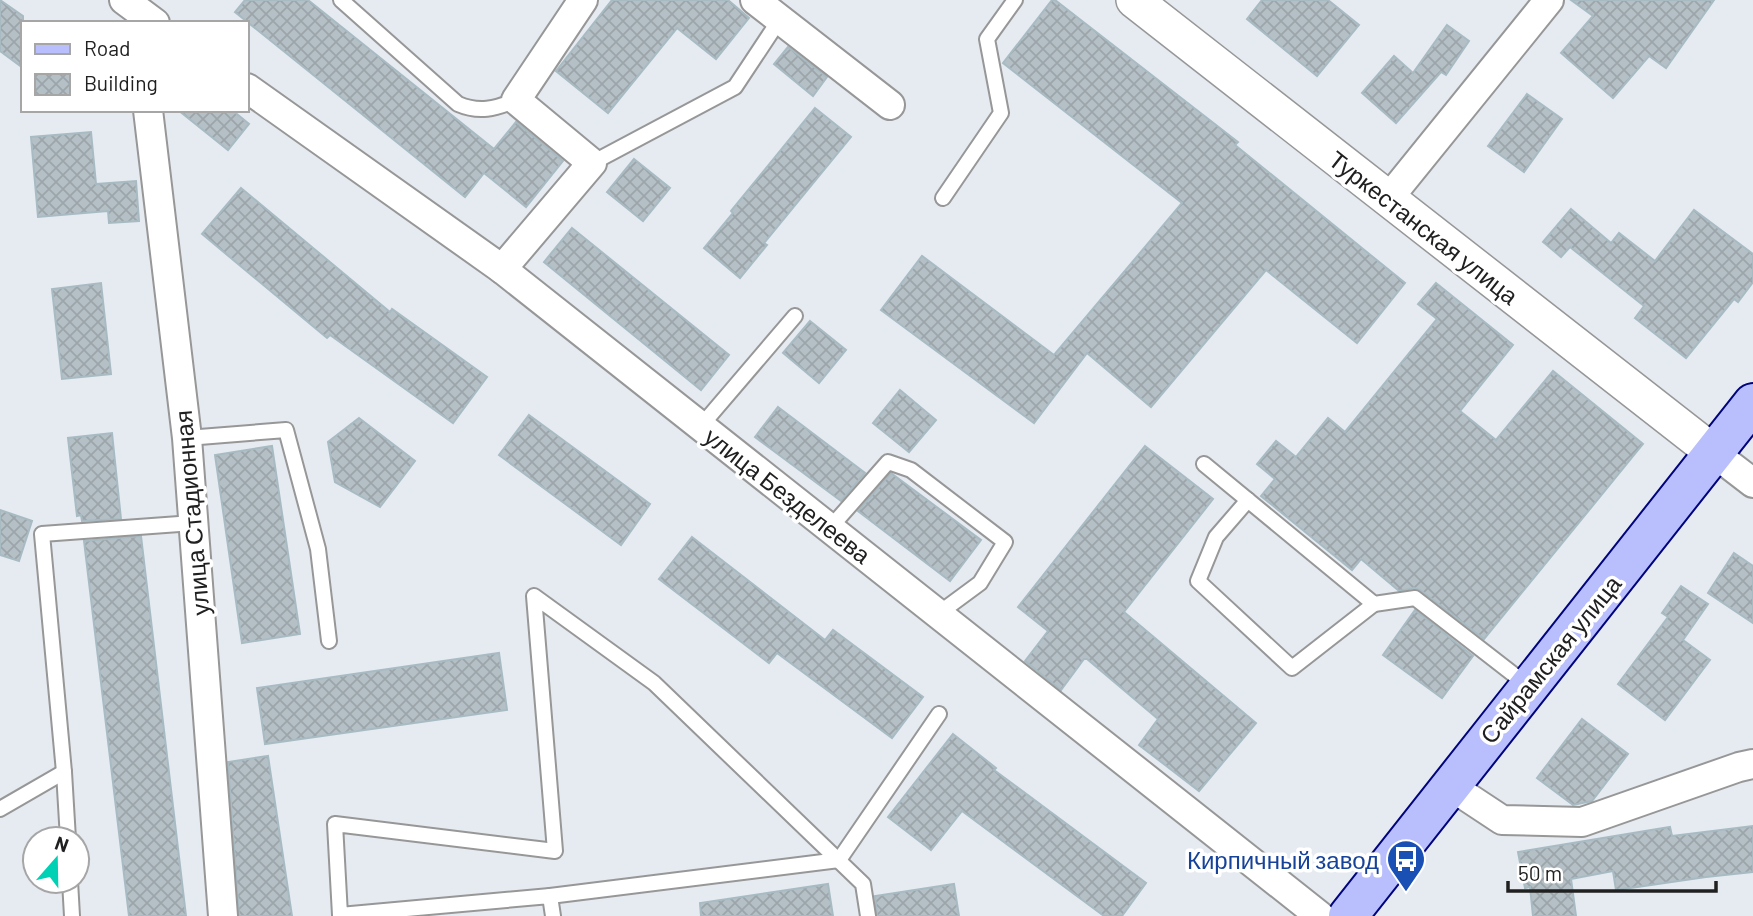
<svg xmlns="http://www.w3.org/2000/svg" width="1753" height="916" font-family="Barlow,sans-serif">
<defs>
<pattern id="building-cross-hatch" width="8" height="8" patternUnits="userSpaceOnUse" patternTransform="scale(1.75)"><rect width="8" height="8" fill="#b5c0c6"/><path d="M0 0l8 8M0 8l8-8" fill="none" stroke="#9ba5aa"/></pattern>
</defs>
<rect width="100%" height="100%" fill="#e6ebf1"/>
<g fill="url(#building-cross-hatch)" stroke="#a8bbc3" stroke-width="2">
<polygon points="0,0 23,16 23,68 0,51"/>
<polygon points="245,0 308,0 494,149 516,122 563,161 526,207 484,173 465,197 235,12"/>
<polygon points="612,0 728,0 749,18 716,59 677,28 608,113 556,71"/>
<polygon points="1052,0 1055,0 1238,142 1235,145 1405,283 1357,343 1266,270 1151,407 1087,353 1034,423 881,310 922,256 1054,355 1182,203 1003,63"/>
<polygon points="1262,0 1328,0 1359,25 1317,76 1247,19"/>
<polygon points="1571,0 1714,0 1666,68 1649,56 1613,98 1561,53 1593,16"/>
<polygon points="1447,25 1469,41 1446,75 1441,72 1396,123 1362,93 1394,56 1413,73"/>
<polygon points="788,47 827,77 813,96 774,64"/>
<polygon points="1527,94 1562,119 1524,172 1488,146"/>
<polygon points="815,108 851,137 764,243 767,245 740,278 704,248 733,213 731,211"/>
<polygon points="178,110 232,110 249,124 228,150"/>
<polygon points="91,132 96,184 136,181 139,221 109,223 108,211 38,217 31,137"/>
<polygon points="634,159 670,188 643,221 607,192"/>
<polygon points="241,188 390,312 392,309 487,377 453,423 330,335 327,338 202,234"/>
<polygon points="1571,209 1611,243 1619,233 1655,261 1694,210 1753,254 1753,282 1738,302 1734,299 1686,358 1635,318 1644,306 1570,247 1561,257 1543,242"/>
<polygon points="572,228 729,355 701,390 544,262"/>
<polygon points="101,283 111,374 62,379 52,289"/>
<polygon points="1436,283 1513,345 1460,411 1496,440 1553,371 1643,444 1484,639 1420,590 1414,588 1399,591 1361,559 1352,570 1261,496 1275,479 1257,464 1276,441 1296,457 1328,418 1345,432 1437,319 1418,304"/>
<polygon points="810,321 846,350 819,383 783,353"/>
<polygon points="900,390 936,420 909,452 873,423"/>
<polygon points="778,407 865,473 841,501 755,437"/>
<polygon points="529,415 650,504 621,545 499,455"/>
<polygon points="359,418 415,461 380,507 335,482 328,442"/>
<polygon points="112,433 121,519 82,521 81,515 77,516 68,438"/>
<polygon points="272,446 300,634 242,643 215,455"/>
<polygon points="1145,446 1213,499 1124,612 1256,723 1199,791 1139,745 1158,719 1087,659 1084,659 1061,690 1025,661 1048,631 1018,607"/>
<polygon points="891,473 981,540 950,581 858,511"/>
<polygon points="0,510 32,521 19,561 0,555"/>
<polygon points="141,536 186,916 129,916 84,541"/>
<polygon points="692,537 825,640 833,630 923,697 892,738 777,653 769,663 659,579"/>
<polygon points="1734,553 1753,566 1753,623 1708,593"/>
<polygon points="1681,586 1708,604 1683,640 1710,660 1665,720 1618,684 1668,617 1662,613"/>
<polygon points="1415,610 1473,656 1442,698 1383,655"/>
<polygon points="499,653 507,710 265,744 257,688"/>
<polygon points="1582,719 1628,754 1592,801 1573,805 1537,778"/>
<polygon points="953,734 996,768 994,770 1146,883 1122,916 1104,916 962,811 931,850 888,817"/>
<polygon points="268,756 292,916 239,916 228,762"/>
<polygon points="1753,826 1753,872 1706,877 1616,890 1613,871 1571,879 1576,916 1533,916 1530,887 1525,888 1518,852 1670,827 1672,836"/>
<polygon points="828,884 833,916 701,916 700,903"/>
<polygon points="954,884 959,916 877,916 875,896"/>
</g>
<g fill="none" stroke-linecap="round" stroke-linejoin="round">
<defs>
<g id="service">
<path d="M 341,0 L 458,104 C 479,113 495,109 516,100"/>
<polyline points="592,163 735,87 780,19"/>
<polyline points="943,198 1001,113 987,39 1015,0"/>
<polyline points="701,426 795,316"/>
<polyline points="187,438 286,430 318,549 329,641"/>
<polyline points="1204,464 1374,604 1415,598 1527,685"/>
<polyline points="1248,500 1216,537 1198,581 1292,668 1374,604"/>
<polyline points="830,528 888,462 911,470 1005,542 980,583 938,614"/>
<polyline points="0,809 64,772"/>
<polyline points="68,839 64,772 42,534 193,523"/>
<polyline points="70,881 72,916"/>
<polyline points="550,896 839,860 939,714"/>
<polyline points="553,916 550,896 340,915 335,824 555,851 534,596 654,683 863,884 868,916"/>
</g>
<g id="minor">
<polyline points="124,0 155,23"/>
<polyline points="755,0 890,105"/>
<polyline points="247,88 502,269 1320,916"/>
<polyline points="148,110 187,438 223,916"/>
<polyline points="1388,199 1549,0"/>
<polyline points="502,269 592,163 516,100 583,0"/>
<polyline points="1714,453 1753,483"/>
<polyline points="1449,785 1502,820 1582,822 1739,767 1753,764"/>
</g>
<polyline id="tertiary" points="1134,0 1714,453"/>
<polyline id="secondary" points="1348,916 1753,403"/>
</defs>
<use href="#service" stroke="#979797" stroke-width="18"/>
<use href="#minor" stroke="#979797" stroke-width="32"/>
<use href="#tertiary" stroke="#979797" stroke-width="38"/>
<use href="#secondary" stroke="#01047c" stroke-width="42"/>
<use href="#service" stroke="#fff" stroke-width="14"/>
<use href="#minor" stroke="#fff" stroke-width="28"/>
<use href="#tertiary" stroke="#fff" stroke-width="35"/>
<use href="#secondary" stroke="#b9befc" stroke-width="38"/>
</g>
<defs>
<symbol id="bus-pin" viewBox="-11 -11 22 30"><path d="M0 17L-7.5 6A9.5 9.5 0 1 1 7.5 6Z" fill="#1a4fb4" stroke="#fff"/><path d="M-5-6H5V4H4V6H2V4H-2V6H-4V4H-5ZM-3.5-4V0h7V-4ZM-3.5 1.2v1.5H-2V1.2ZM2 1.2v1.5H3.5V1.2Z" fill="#fff"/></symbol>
</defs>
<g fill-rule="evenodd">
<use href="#bus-pin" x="1384" y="837" width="44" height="60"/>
</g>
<g text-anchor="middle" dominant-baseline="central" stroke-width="7" stroke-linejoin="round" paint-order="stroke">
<g font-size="24" fill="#202020" stroke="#fff">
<text transform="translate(1424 227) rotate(38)">Туркестанская улица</text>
<text transform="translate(788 495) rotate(38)">улица Безделеева</text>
<text transform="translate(191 513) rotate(-95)">улица Стадионная</text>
<text transform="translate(1550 659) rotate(-51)">Сайрамская улица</text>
</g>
<g font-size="24" fill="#164399" stroke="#fff" text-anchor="end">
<text x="1379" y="859">Кирпичный завод</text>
</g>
</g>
<rect x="21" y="21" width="228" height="91" fill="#ffffff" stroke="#a6a6a6" stroke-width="2"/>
<rect x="35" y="44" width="35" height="10" fill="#b9befc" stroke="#a6a6a6" stroke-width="2"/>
<text x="84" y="56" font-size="21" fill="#202020">Road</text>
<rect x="35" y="74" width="35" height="21" fill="url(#building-cross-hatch)" stroke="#a6a6a6" stroke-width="2"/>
<text x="84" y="91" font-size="21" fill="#202020">Building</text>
<g transform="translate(56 860) rotate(20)"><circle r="33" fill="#ffffff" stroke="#a6a6a6" stroke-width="2"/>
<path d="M0-5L12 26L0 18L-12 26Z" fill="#00d0b4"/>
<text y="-10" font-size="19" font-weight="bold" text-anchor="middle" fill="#202020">N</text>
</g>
<path d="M1508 881v10h208v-10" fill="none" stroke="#202020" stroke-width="3.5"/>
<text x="1518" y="881" font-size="21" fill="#202020" stroke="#ffffff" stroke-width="5" paint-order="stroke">50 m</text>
</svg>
